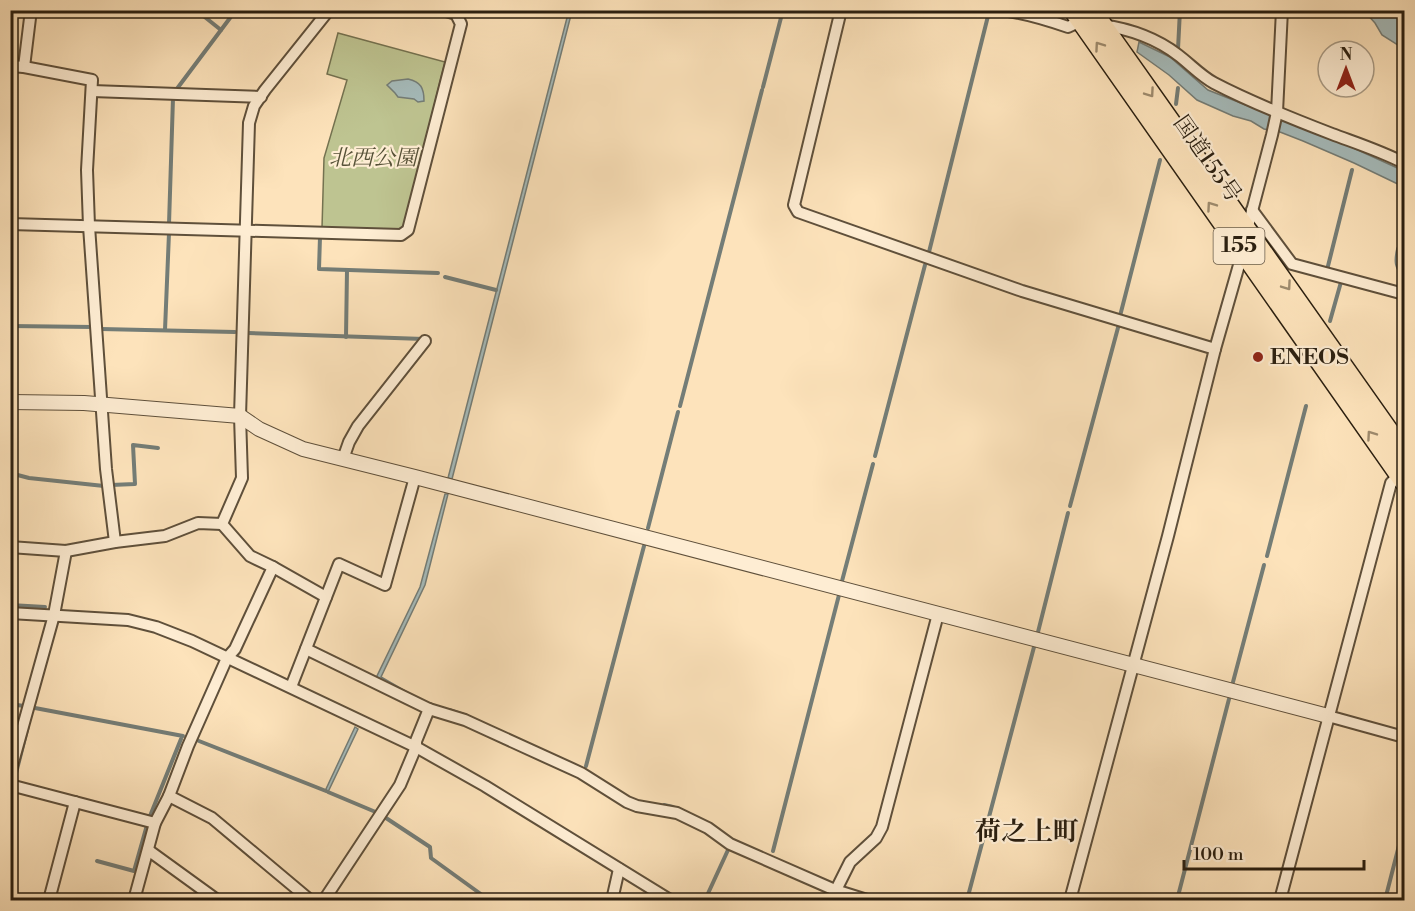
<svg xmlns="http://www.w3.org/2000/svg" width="1415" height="911" font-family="'Libre Bodoni','Noto Serif JP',serif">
<rect width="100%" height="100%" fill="#fde3bb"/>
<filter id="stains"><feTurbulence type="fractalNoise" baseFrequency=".00333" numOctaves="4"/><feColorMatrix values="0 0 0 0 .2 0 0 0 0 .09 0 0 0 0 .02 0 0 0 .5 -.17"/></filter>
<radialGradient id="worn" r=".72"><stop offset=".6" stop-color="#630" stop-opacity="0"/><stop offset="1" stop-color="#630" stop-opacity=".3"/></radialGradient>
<polygon fill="#bec491" stroke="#747250" stroke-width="1.5" points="338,33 445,62 404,226 398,230 322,228 324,158 347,80 327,74"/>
<g fill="#a5bbbb" stroke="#747d77" stroke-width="1.5">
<polygon points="569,10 572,11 452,479 448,478"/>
<polygon points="1364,11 1404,11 1404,49 1382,35 1375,23"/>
<polygon points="1139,42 1170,57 1208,90 1349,146 1404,171 1404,187 1354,163 1303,141 1280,132 1264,129 1251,121 1233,116 1197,100 1169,75 1137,52"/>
<path d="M 408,79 C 421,82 424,88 424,101 L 418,102 L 414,99 L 398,97 L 395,93 L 387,85 L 392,81 Z"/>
<path d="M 1404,244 L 1404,277 C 1394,268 1394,261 1397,248 Z"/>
<polygon points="445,494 448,494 425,585 381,677 419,699 376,678 420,587"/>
<polygon points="355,727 358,729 328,792 327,791 326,789"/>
</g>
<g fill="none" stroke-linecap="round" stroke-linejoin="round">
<g stroke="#747d77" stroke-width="4">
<polyline points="196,10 221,30"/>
<polyline points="1178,49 1180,10"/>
<polyline points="763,87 783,10"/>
<polyline points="176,90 236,10"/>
<polyline points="1176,104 1178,88"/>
<polyline points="169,224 173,98"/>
<polyline points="320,237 319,269 438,273"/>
<polyline points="929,252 988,16"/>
<polyline points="1327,270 1352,170"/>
<polyline points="445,277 496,290"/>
<polyline points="1120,316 1160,160"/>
<polyline points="1330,321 1341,282 1339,281"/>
<polyline points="10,326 93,327"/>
<polyline points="101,329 235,332"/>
<polyline points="165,330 169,233"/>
<polyline points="248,333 424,339"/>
<polyline points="346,337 347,270"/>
<polyline points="680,406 762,90"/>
<polyline points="875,456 925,265"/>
<polyline points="10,473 29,478 104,486"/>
<polyline points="111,485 135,484 133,445 158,448"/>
<polyline points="1070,506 1119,324"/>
<polyline points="648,528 678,412"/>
<polyline points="1267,556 1306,406"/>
<polyline points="842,581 873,464"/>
<polyline points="10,605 45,607"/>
<polyline points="1038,632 1068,513"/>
<polyline points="1233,682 1264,565"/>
<polyline points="10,704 24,706"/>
<polyline points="35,708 183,736"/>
<polyline points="449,710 467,716"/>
<polyline points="199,741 326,791"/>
<polyline points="586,766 644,546"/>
<polyline points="14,781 28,726"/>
<polyline points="328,792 378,813"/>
<polyline points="664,805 673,807"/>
<polyline points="150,816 181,739"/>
<polyline points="386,818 430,847 431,858 489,900"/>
<polyline points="773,851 839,595"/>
<polyline points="97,861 134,871 147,825"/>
<polyline points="870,896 889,900"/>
<polyline points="705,900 728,850"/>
<polyline points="967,900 1034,647"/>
<polyline points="1177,900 1229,699"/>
<polyline points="1385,900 1404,826"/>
</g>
<defs>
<g id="minor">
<polyline points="841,10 794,205 798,212 1022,291 1215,349"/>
<path d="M 999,10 C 1023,12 1045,19 1068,27 L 1081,21"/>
<path d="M 1102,25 C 1130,29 1156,38 1178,55 C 1190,64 1201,76 1214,83 C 1252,103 1293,119 1332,134 C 1356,143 1381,151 1404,163"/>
<polyline points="10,66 24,67 31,10"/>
<polyline points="24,67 92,80 87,170 89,226 106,469 115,542"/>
<polyline points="92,91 261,97"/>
<polyline points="1252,210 1292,264 1404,294"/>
<polyline points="10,224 401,235 408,230 461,24 456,14 443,10"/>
<polyline points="1247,230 1272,135 1277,112 1282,10"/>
<polyline points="343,459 349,442 358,426 425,341"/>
<polyline points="10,547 66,551 115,542 165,536 198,523 222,524"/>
<polyline points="273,567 326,597"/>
<polyline points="10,613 128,620 156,627 192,641 416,747 485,786 670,900"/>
<polyline points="306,649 429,709"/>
<polyline points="291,687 339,564 385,585 415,477"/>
<polyline points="1328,716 1404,737"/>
<polyline points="10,773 54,615 66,551"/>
<polyline points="10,785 155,823"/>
<polyline points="169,796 212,818 310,900"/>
<polyline points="148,850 217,900"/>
<polyline points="49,900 75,802"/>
<polyline points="134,900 155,823 169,796 188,746 227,658 235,649 273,567 250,556 222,524 242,478 240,416 249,123 254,106 265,90 329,10"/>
<polyline points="324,900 400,785 416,747 416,741 429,709 465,720 489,731 581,773 627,802 637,806 677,813 708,828 730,844 835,890 867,900"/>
<polyline points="612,900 619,869"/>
<polyline points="831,900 850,862 876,838 882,827 938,614"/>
<polyline points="1070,900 1168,536 1215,349 1243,251"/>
<polyline points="1280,900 1391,483 1401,473"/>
</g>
<polyline id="tertiary" points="10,402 84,403 240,416 259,429 303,449 415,477 1328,716"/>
<g id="trunk">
<polyline points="1073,10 1404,482"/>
<polyline points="1092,10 1404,452"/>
</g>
</defs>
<use href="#minor" stroke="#5f503b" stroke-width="14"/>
<use href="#tertiary" stroke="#5f503b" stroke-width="16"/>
<use href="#trunk" stroke="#2a1f10" stroke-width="21"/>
<use href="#minor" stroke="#feedd3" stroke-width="10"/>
<use href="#tertiary" stroke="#feedd3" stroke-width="14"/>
<use href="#trunk" stroke="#fde3bb" stroke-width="18"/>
</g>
<defs><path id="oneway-chevron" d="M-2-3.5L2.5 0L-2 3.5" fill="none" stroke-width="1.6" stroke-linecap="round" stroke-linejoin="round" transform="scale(1.5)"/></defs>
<g stroke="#9e8b6e">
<use href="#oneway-chevron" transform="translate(1099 46) rotate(-125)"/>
<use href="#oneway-chevron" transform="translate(1150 93) rotate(55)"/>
<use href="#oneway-chevron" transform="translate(1211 206) rotate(-125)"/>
<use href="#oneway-chevron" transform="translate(1287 286) rotate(55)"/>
<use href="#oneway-chevron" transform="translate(1371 435) rotate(-125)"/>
</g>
<circle fill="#8f2418" stroke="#feedd3" stroke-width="2" cx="1258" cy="357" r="6"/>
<g text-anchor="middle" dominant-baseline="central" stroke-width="4.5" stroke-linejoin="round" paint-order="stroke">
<rect fill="#feedd3" stroke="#6a5d4a" stroke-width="1.5" x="1213.5" y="228" width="51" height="36" rx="4.5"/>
<g font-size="21" font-weight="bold" fill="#2a1f10">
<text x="1239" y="246">155</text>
</g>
<g font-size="22" font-style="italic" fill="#565137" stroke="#feedd3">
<text x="373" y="158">北西公園</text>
</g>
<g font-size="22" fill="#2a1f10" stroke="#feedd3">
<text transform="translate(1207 159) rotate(55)">国道155号</text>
</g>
<g font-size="22" font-weight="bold" fill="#2a1f10" stroke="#feedd3" text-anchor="start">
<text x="1270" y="357">ENEOS</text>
</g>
<g font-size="26" font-weight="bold" fill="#2a1f10" stroke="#feedd3">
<text x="1027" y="832">荷之上町</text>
</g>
</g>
<rect width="1415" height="911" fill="none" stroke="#fde3bb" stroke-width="36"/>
<rect x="12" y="12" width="1391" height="887" fill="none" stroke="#2a1f10" stroke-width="3"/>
<rect x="18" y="18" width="1379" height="875" fill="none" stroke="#2a1f10" stroke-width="1.5"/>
<g transform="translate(1346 69)"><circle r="28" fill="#feedd3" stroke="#a99b85" stroke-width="1.5"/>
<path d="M0-4.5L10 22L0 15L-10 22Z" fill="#8f2418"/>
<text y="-9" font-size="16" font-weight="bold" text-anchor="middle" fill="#2a1f10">N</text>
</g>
<path d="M1184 860v9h180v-9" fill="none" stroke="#2a1f10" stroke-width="3"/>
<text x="1193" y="860" font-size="18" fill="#2a1f10" stroke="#feedd3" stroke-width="4.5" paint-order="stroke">100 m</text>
<rect width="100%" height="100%" filter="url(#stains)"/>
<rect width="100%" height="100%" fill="url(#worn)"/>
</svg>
